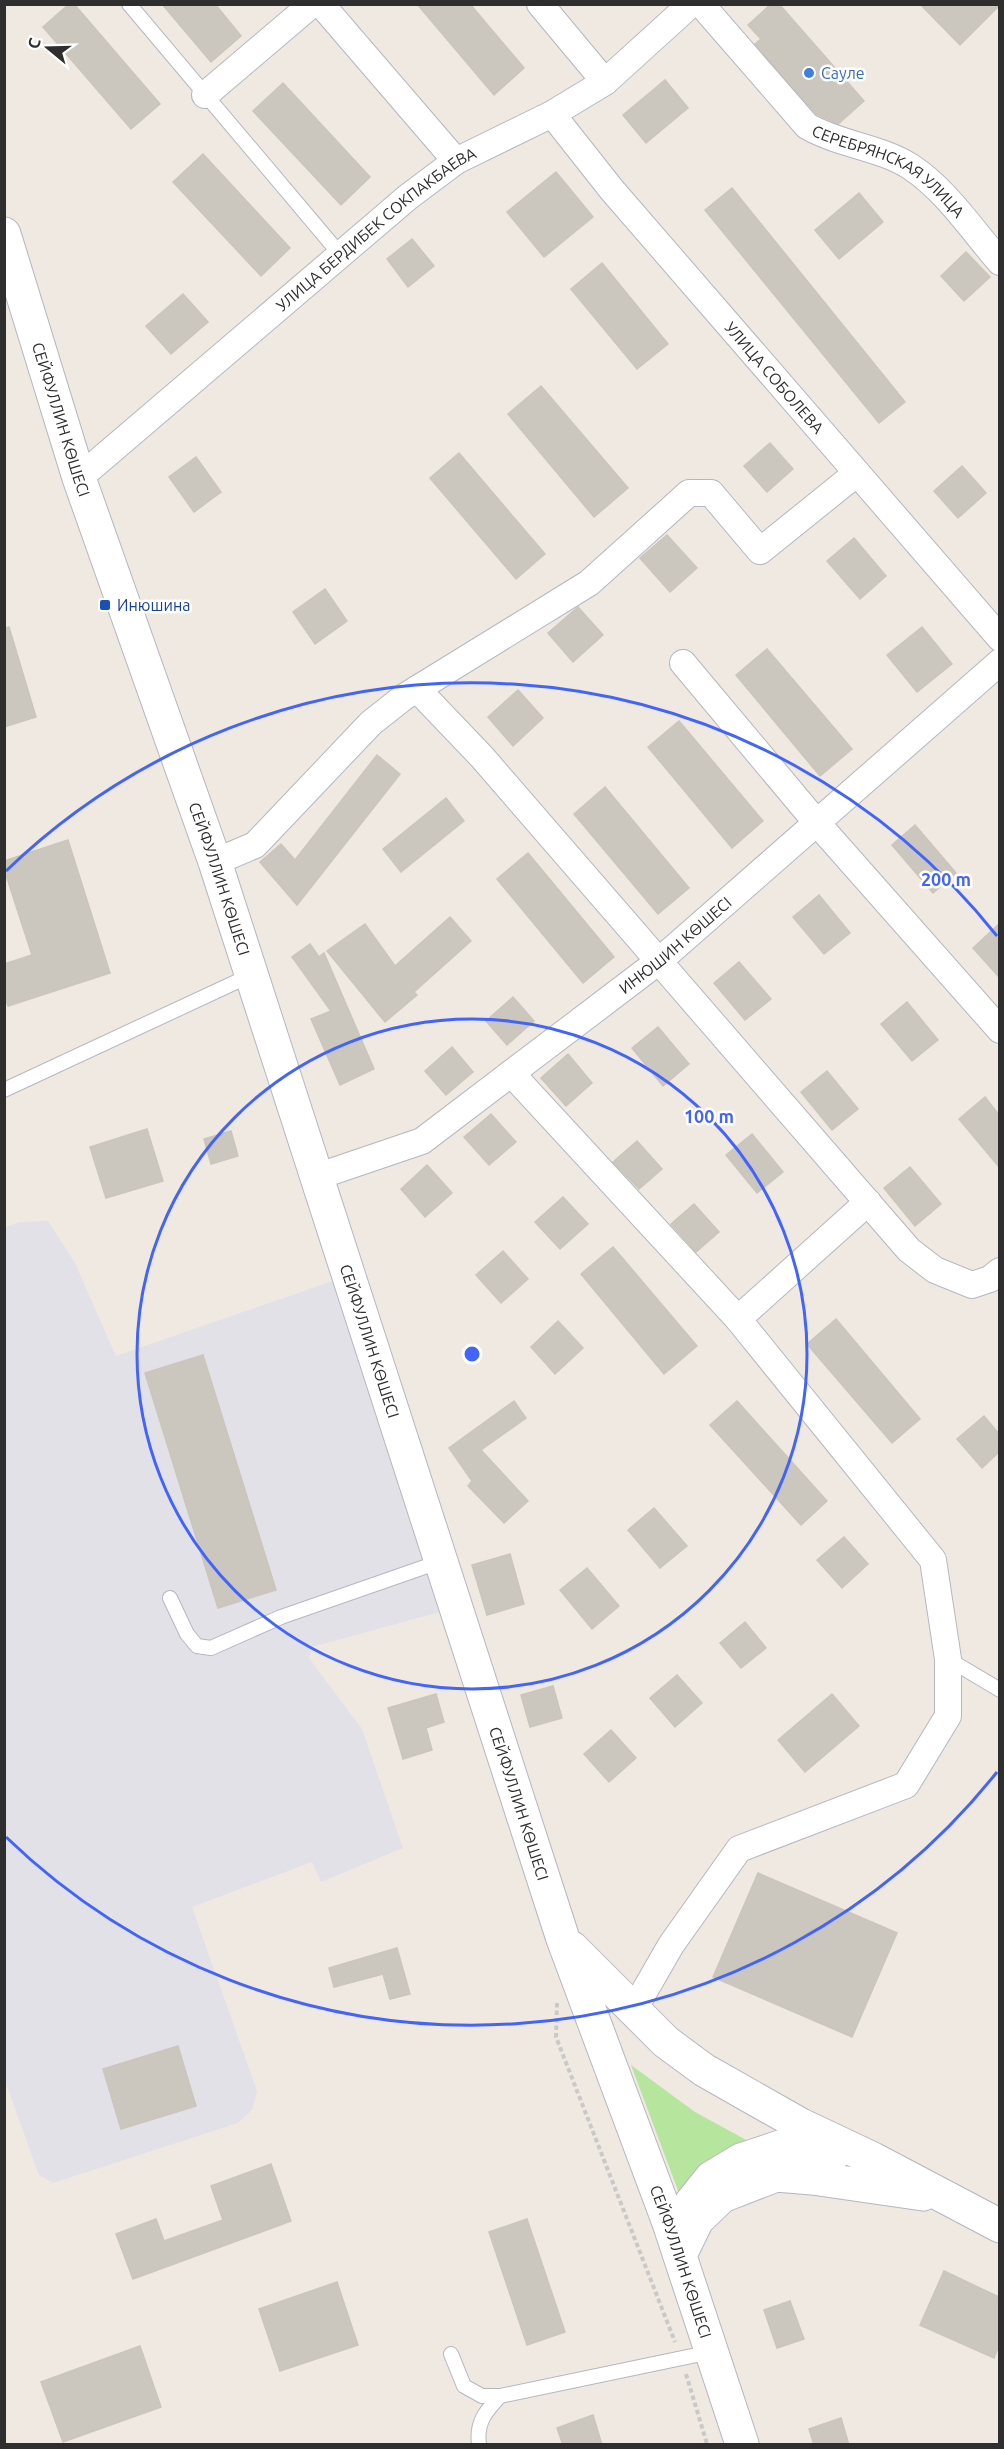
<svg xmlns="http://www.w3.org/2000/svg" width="1004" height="2449" font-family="Ubuntu,sans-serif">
<rect width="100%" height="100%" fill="#efe9e1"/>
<polygon fill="#e3e1e8" points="48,1221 75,1263 116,1356 347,1276 454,1608 312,1647 309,1658 362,1729 403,1848 321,1882 312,1862 192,1907 257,2091 252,2110 238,2123 53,2183 39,2175 5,2081 5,1227 20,1222"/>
<path fill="#b6e59e" d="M 631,2065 L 695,2112 L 748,2141 C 720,2156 698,2168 679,2193 Z"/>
<g fill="#cbc7bf" stroke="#cbc5ba" stroke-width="1.5">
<polygon points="69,4 74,4 160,104 131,129 43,27"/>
<polygon points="162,4 215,4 241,36 211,62"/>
<polygon points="417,4 470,4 524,68 494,95"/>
<polygon points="771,4 779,4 864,101 838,124 816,114 755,44 761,39 748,25"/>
<polygon points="920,4 999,4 999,6 960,45"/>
<polygon points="665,80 688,108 646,143 623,115"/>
<polygon points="283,83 370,177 341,205 253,111"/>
<polygon points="203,154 290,248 261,276 173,182"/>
<polygon points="556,172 593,217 544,257 507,212"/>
<polygon points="732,188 905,402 879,423 705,210"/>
<polygon points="859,193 883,222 839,259 815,230"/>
<polygon points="412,239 434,266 408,287 387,259"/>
<polygon points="966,252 990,277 964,301 941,276"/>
<polygon points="602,263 668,344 637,369 571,289"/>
<polygon points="183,294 208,322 171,354 146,326"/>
<polygon points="541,386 628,488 594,517 508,414"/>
<polygon points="770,443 793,469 767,492 744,466"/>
<polygon points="459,453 545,554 516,579 430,478"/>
<polygon points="196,457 221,492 194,512 169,477"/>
<polygon points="962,466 986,493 958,518 934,491"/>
<polygon points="667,535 697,568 670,592 640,558"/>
<polygon points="854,538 886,576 860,599 827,561"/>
<polygon points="325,589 347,621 315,644 293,612"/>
<polygon points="578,607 603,635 573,662 548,633"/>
<polygon points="9,627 36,717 4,727 4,628"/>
<polygon points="922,627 952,664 917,692 887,655"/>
<polygon points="767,649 852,749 820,776 736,675"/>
<polygon points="518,690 543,718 513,746 488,717"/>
<polygon points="679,721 763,821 732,848 648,747"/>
<polygon points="377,755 400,774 297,905 260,862 281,844 295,860"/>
<polygon points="605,787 689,888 658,914 574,814"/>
<polygon points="446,798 464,821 401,872 383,849"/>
<polygon points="915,825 956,873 933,893 892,845"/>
<polygon points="68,840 110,973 8,1006 4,994 4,964 32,955 4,869 4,861"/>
<polygon points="528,853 614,957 583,983 497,879"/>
<polygon points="819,895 850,933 824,954 793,917"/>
<polygon points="450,917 471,941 414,992 417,995 385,1022 327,951 365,924 395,966"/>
<polygon points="999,924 999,977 973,948"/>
<polygon points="310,944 319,957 324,953 374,1069 340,1085 311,1019 331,1011 292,957"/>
<polygon points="739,962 771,999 745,1020 714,983"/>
<polygon points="513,997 534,1021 507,1045 486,1021"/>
<polygon points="907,1002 938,1040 912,1061 881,1024"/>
<polygon points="658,1027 689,1064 663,1086 632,1048"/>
<polygon points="452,1047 473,1072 446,1095 425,1071"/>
<polygon points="568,1054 592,1083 566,1106 541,1078"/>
<polygon points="827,1071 858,1109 832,1130 801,1092"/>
<polygon points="985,1097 999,1115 999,1167 959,1119"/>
<polygon points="491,1114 516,1142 489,1165 464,1137"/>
<polygon points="147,1129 163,1181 106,1198 90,1147"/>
<polygon points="231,1131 238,1156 211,1164 204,1139"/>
<polygon points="752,1134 783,1172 757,1193 726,1155"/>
<polygon points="637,1141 662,1169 639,1189 613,1162"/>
<polygon points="427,1165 452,1193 425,1217 401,1189"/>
<polygon points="910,1167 941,1204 915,1226 884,1188"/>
<polygon points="563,1197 588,1224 560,1249 535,1222"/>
<polygon points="694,1204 719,1232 696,1252 671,1224"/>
<polygon points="613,1247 697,1346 664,1374 581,1274"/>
<polygon points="503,1251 528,1279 501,1303 476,1275"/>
<polygon points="836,1319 920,1419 892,1443 807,1344"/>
<polygon points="558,1321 583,1348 555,1374 531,1347"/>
<polygon points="203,1355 276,1590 218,1608 145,1373"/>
<polygon points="514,1401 526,1418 481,1450 528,1501 504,1523 468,1486 472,1481 449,1448"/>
<polygon points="737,1401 827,1501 801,1525 710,1425"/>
<polygon points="984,1416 999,1434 999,1452 982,1468 957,1439"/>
<polygon points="654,1508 687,1546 660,1568 628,1530"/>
<polygon points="844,1537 868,1564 842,1588 817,1560"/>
<polygon points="510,1554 524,1604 487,1615 472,1565"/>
<polygon points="587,1568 619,1606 592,1629 560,1590"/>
<polygon points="745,1622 766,1648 741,1668 720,1643"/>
<polygon points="677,1675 702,1703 675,1727 650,1698"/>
<polygon points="553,1686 562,1718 530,1727 521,1695"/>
<polygon points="436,1694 444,1722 426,1728 432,1750 403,1759 388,1708"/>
<polygon points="832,1694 859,1726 805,1772 778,1740"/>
<polygon points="611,1730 636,1758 609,1782 584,1754"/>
<polygon points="758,1873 897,1933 852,2037 713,1977"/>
<polygon points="397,1948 410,1994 390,1999 383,1974 334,1987 329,1968"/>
<polygon points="178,2046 196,2106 121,2129 103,2069"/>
<polygon points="271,2164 291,2221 133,2279 116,2234 156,2219 164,2241 223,2220 211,2186"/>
<polygon points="527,2219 565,2332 527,2345 489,2232"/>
<polygon points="944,2271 999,2297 999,2345 994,2358 920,2325"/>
<polygon points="337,2282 358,2345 280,2371 259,2309"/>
<polygon points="790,2301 804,2339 777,2348 764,2310"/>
<polygon points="140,2346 161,2407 63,2442 41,2382"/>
<polygon points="593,2415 602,2445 563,2445 557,2428"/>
<polygon points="841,2418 849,2445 814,2445 809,2429"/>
</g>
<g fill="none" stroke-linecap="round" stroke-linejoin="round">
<defs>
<g id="lane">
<polyline points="129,4 339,253"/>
<polyline points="4,1090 251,975"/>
<polyline points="170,1598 187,1634 197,1646 211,1648 281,1617 439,1562"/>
<polyline points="948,1659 1000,1690"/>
<polyline points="451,2354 464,2386 482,2396 500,2396 711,2352"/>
<path d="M 479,2444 C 476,2422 486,2411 500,2396"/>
</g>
<g id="street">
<polyline points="321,4 456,161"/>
<polyline points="540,4 605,82"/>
<path id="s1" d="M 701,4 L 807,126 C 840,145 880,147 911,167 C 946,190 972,230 1000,262"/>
<polyline points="205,95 312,4"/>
<path id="s2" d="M 552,114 L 612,190 L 1000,638"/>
<path id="s3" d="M 79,478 L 408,197 L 456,161 L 552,114 L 605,82 L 691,4"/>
<polyline points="683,663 817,823 1000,1030"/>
<polyline points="417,689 482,757 909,1250 935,1270 972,1285 990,1279 1000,1271"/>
<polyline points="215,862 255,845 371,723 404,697 589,583 689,493 711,493 760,551 857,473"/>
<polyline points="511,1073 738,1319 933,1560 948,1659 948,1716 906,1785 739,1849 671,1945 633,2011"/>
<path id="s4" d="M 316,1177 L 422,1141 L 659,961 L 1000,662"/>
<polyline points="738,1319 868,1202"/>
</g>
<g id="secondary">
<path id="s5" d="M 4,234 L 79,478 L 215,862 L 563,1939 L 669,2223 L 742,2444"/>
<polyline points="572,1948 666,2042 704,2070 801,2125 873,2159 1000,2226"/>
<polyline points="691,2203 711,2178 741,2160 783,2146 835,2153"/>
<polyline points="680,2255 697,2220 722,2196 776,2175 812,2178 923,2194"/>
</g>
</defs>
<use href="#lane" stroke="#b4b7c1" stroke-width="16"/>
<use href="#street" stroke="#b4b7c1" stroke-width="28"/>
<use href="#secondary" stroke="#b4b7c1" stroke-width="35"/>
<g stroke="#c9c9c9" stroke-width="4" stroke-dasharray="4.5 3" stroke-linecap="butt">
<polyline points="557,2003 556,2037 675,2342"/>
<polyline points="686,2374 707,2444"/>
</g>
<use href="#lane" stroke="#fff" stroke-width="14"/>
<use href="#street" stroke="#fff" stroke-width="26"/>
<use href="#secondary" stroke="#fff" stroke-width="33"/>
</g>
<g fill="none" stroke="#4264fb" stroke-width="3">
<circle cx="472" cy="1354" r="335"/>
<path d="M997 1772A671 671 0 0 1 6 1837M6 871A671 671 0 0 1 997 936"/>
</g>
<circle fill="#3f7fe0" stroke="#fff" stroke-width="2" cx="809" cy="73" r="6"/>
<rect fill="#1a4fb4" stroke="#fff" stroke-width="2" x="99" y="599" width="12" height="12" rx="3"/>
<g text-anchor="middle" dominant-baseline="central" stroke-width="5" stroke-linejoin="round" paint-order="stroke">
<g font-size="16" fill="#366cbe" stroke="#fff" text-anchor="start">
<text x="821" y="73">Сауле</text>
</g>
<g font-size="16" fill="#2e2e2e" stroke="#fff">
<text stroke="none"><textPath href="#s1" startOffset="256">СЕРЕБРЯНСКАЯ УЛИЦА</textPath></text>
<text stroke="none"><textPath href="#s3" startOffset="388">УЛИЦА БЕРДИБЕК СОКПАКБАЕВА</textPath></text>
<text stroke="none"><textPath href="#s2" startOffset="345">УЛИЦА СОБОЛЕВА</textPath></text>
<text stroke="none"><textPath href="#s5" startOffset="194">СЕЙФУЛЛИН КӨШЕСІ</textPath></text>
<text stroke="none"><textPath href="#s5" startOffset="680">СЕЙФУЛЛИН КӨШЕСІ</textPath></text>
<text stroke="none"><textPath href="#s4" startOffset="432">ИНЮШИН КӨШЕСІ</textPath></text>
<text stroke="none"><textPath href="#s5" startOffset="1166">СЕЙФУЛЛИН КӨШЕСІ</textPath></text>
<text stroke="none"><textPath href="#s5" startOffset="1652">СЕЙФУЛЛИН КӨШЕСІ</textPath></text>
<text stroke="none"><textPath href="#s5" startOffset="2138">СЕЙФУЛЛИН КӨШЕСІ</textPath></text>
</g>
<g font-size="16" fill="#164399" stroke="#fff" text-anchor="start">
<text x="117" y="605">Инюшина</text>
</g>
</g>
<circle cx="472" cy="1354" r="9" fill="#4264fb" stroke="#fff" stroke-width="3"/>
<g font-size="18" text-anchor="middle" font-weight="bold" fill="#4264fb" stroke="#fff" stroke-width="5" stroke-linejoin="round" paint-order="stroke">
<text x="946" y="886">200 m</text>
<text x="709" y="1123">100 m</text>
</g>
<rect width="1004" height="2449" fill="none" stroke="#2e2e2e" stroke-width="12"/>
<g transform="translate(48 48) rotate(289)" stroke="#ffffff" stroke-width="4.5" paint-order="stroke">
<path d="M0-4.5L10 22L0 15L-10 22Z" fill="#2e2e2e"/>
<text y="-9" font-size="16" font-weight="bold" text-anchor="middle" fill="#2e2e2e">С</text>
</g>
</svg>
